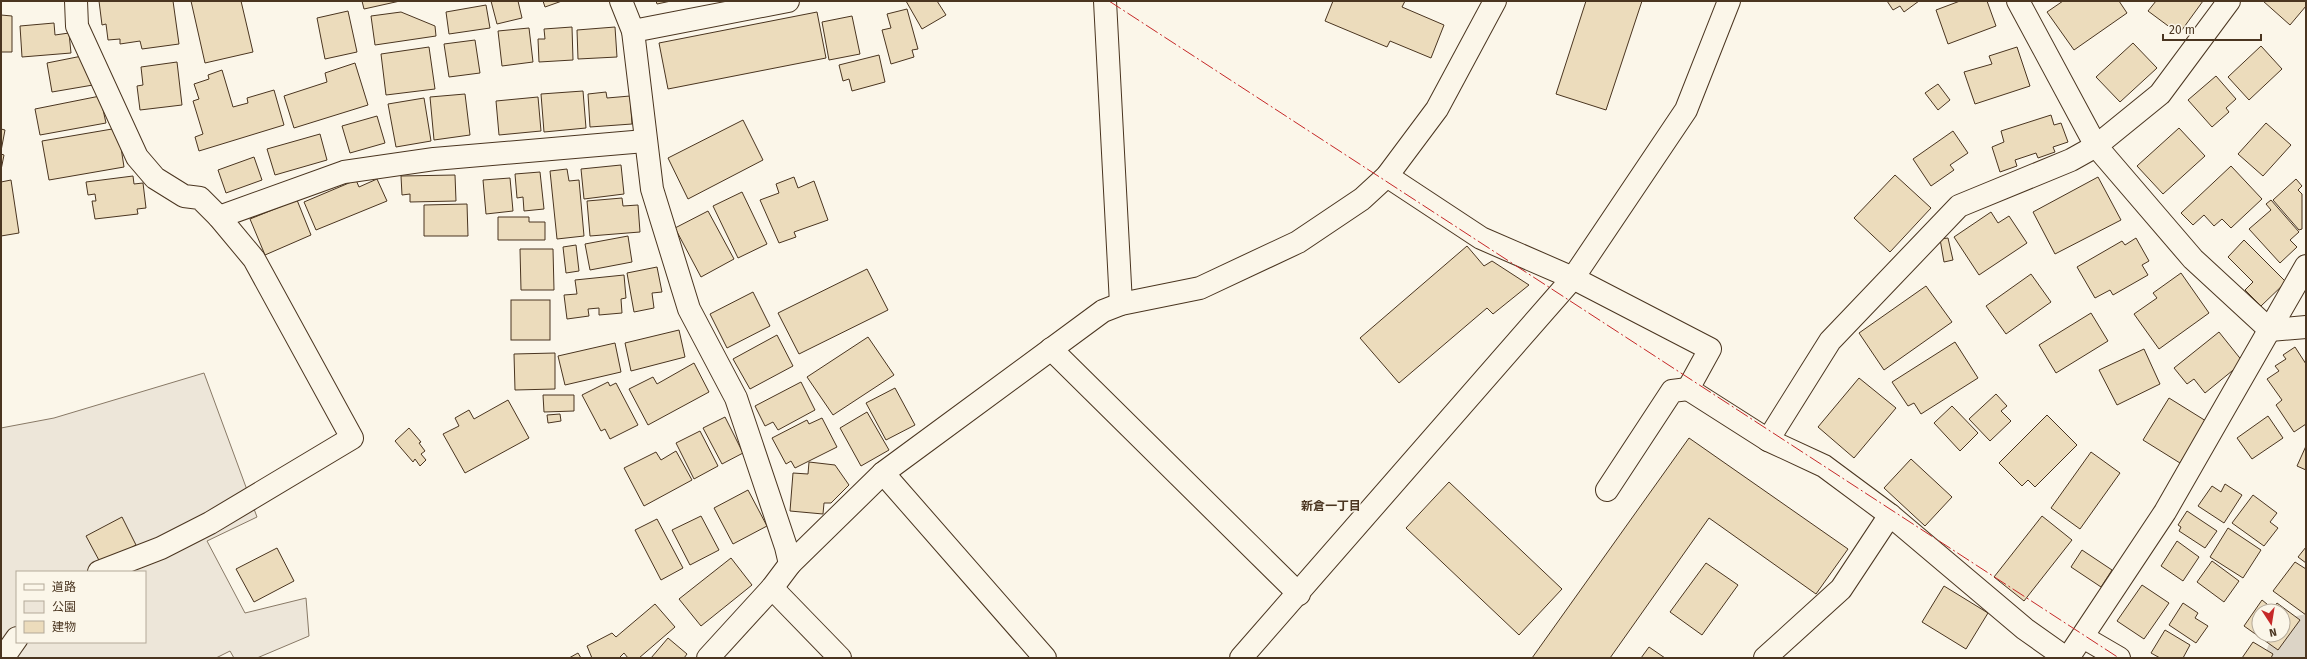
<svg xmlns="http://www.w3.org/2000/svg" width="2307" height="659" font-family="'Fira Sans','Noto Sans JP',sans-serif">
<rect width="100%" height="100%" fill="#fbf6e9"/>
<path fill="#ede6d9" stroke="#887966" fill-rule="evenodd" d="M 204,373 L 257,517 L 207,541 L 245,613 L 306,598 L 309,636 L 257,658 L 234,658 L 230,651 L 216,658 L 1,658 L 1,428 L 54,418 ZM 17,572 L 145,572 L 145,642 L 17,642 Z"/>
<g fill="none" stroke-linecap="round" stroke-linejoin="round">
<polyline stroke="#dcd4c6" stroke-width="59" points="2295,658 2306,644"/>
</g>
<g fill="#ecdcbc" stroke="#4a3520" fill-rule="evenodd">
<polygon points="99,1 173,1 179,44 142,49 140,41 120,44 120,39 108,40 106,24 102,25"/>
<polygon points="191,1 241,1 253,52 205,63"/>
<polygon points="362,1 400,1 364,9"/>
<polygon points="491,1 518,1 522,18 497,24"/>
<polygon points="543,1 562,1 545,7"/>
<polygon points="656,1 671,1 657,4"/>
<polygon points="906,1 937,1 946,15 922,29"/>
<polygon points="1333,1 1405,1 1402,7 1444,25 1431,58 1390,41 1387,47 1325,21"/>
<polygon points="1586,1 1642,1 1606,110 1556,94"/>
<polygon points="1887,1 1919,1 1904,12 1900,6 1893,10"/>
<polygon points="1960,1 1987,1 1996,26 1948,44 1936,10"/>
<polygon points="2063,1 2119,1 2127,13 2074,50 2047,12"/>
<polygon points="2156,1 2203,1 2179,34 2148,11"/>
<polygon points="2263,1 2306,1 2306,6 2290,25"/>
<polygon points="486,5 490,28 449,34 446,12"/>
<polygon points="907,9 918,49 912,50 914,57 891,64 882,30 891,28 887,14"/>
<polygon points="348,11 357,52 325,59 317,18"/>
<polygon points="401,12 435,26 436,36 375,45 371,16"/>
<polygon points="817,12 826,58 668,89 659,43"/>
<polygon points="1,15 12,16 12,52 1,52"/>
<polygon points="852,16 860,54 829,60 822,22"/>
<polygon points="54,23 55,35 69,33 71,53 22,57 20,26"/>
<polygon points="572,27 573,60 539,62 538,39 545,39 544,29"/>
<polygon points="615,27 617,57 578,59 577,30"/>
<polygon points="529,28 533,62 502,66 498,31"/>
<polygon points="475,40 480,73 449,77 444,44"/>
<polygon points="2133,43 2157,68 2120,102 2096,77"/>
<polygon points="2261,46 2282,69 2249,100 2228,77"/>
<polygon points="429,47 435,89 386,95 381,54"/>
<polygon points="2017,47 2030,86 1975,104 1964,72 1992,64 1989,56"/>
<polygon points="87,55 93,85 52,92 47,63"/>
<polygon points="879,55 885,82 852,91 849,79 843,81 839,65"/>
<polygon points="177,62 182,105 140,110 137,86 143,85 141,67"/>
<polygon points="355,63 368,105 294,128 284,96 327,82 325,73"/>
<polygon points="222,70 233,107 248,103 247,98 274,90 284,125 199,151 195,137 203,134 193,101 199,99 194,84 209,79 208,75"/>
<polygon points="2216,76 2236,99 2226,108 2229,112 2212,127 2188,100"/>
<polygon points="1938,84 1950,100 1938,110 1925,93"/>
<polygon points="583,91 586,128 544,132 541,94"/>
<polygon points="606,92 607,98 630,96 632,124 590,127 588,94"/>
<polygon points="465,94 470,135 434,140 430,97"/>
<polygon points="100,96 106,123 40,135 35,109"/>
<polygon points="538,97 541,131 499,135 496,101"/>
<polygon points="424,98 431,141 396,147 388,104"/>
<polygon points="2051,115 2054,125 2061,123 2068,142 2053,147 2055,152 2038,158 2036,153 2015,160 2017,166 2000,172 1992,147 2004,142 2001,131"/>
<polygon points="377,116 385,143 350,153 342,126"/>
<polygon points="743,120 763,160 688,199 668,158"/>
<polygon points="2266,123 2291,145 2263,176 2238,154"/>
<polygon points="118,128 124,167 49,180 42,141"/>
<polygon points="2179,128 2205,156 2163,194 2137,166"/>
<polygon points="1,129 5,130 1,151"/>
<polygon points="1953,131 1968,153 1950,165 1954,170 1931,186 1913,159"/>
<polygon points="320,134 327,160 275,175 267,149"/>
<polygon points="1,154 4,155 1,170"/>
<polygon points="254,157 262,180 226,193 218,170"/>
<polygon points="621,165 624,194 584,199 581,169"/>
<polygon points="2231,166 2262,199 2231,228 2222,219 2214,226 2204,215 2193,225 2181,213"/>
<polygon points="567,169 569,181 579,180 584,236 557,239 550,171"/>
<polygon points="540,172 544,209 524,211 523,197 517,198 515,174"/>
<polygon points="455,175 456,201 410,202 410,194 402,195 401,176"/>
<polygon points="1895,175 1931,208 1890,252 1854,218"/>
<polygon points="133,176 134,184 143,183 146,208 137,209 138,214 95,219 92,201 96,201 95,194 88,195 86,182"/>
<polygon points="794,177 798,188 814,181 828,220 794,232 796,237 779,243 760,200 779,193 776,184"/>
<polygon points="2098,177 2121,220 2055,254 2033,212"/>
<polygon points="510,178 513,211 486,214 483,180"/>
<polygon points="377,179 387,201 316,230 304,202 356,180 359,187"/>
<polygon points="2296,179 2302,186 2298,190 2302,194 2302,229 2299,230 2273,200"/>
<polygon points="11,180 19,233 1,236 1,182"/>
<polygon points="742,192 767,244 738,258 713,206"/>
<polygon points="622,198 623,206 638,205 640,232 590,236 587,201"/>
<polygon points="297,200 311,235 265,255 250,219"/>
<polygon points="2271,200 2299,232 2290,240 2297,247 2280,263 2249,229 2271,210 2266,204"/>
<polygon points="467,204 468,236 424,236 424,205"/>
<polygon points="708,211 734,259 701,277 675,228"/>
<polygon points="1991,212 1998,223 2009,216 2027,243 1979,275 1954,237"/>
<polygon points="498,217 529,217 529,222 545,222 545,240 498,240"/>
<polygon points="628,236 632,262 590,270 585,244"/>
<polygon points="1948,238 1953,260 1944,262 1940,239"/>
<polygon points="2136,238 2149,261 2142,265 2148,275 2113,295 2110,290 2095,298 2077,267 2122,241 2125,245"/>
<polygon points="2244,240 2286,282 2261,306 2245,290 2253,282 2228,257"/>
<polygon points="576,245 579,271 566,273 563,247"/>
<polygon points="1467,246 1484,266 1492,261 1529,285 1493,314 1487,308 1399,383 1360,338"/>
<polygon points="520,249 553,249 554,290 521,290"/>
<polygon points="657,267 662,292 652,293 654,308 634,312 627,273"/>
<polygon points="867,269 888,310 799,354 778,313"/>
<polygon points="2181,273 2209,313 2159,349 2134,314 2157,298 2153,293"/>
<polygon points="2031,274 2051,302 2006,334 1986,306"/>
<polygon points="624,275 626,298 621,299 622,313 599,315 599,308 588,309 589,316 567,319 564,295 577,294 575,280"/>
<polygon points="1926,286 1952,322 1884,370 1859,333"/>
<polygon points="753,292 770,326 727,348 710,314"/>
<rect x="511" y="300" width="39" height="40"/>
<polygon points="2091,313 2108,341 2056,373 2039,345"/>
<polygon points="679,330 685,357 631,371 625,343"/>
<polygon points="2219,332 2243,362 2205,393 2194,379 2187,384 2174,368"/>
<polygon points="777,335 793,366 750,389 733,359"/>
<polygon points="868,337 894,375 833,415 807,377"/>
<polygon points="1955,342 1978,378 1921,414 1914,403 1908,406 1892,382"/>
<polygon points="615,343 621,372 565,385 558,356"/>
<polygon points="2295,347 2306,364 2306,424 2294,432 2276,405 2282,400 2267,379 2279,371 2275,366 2286,359 2283,355"/>
<polygon points="2144,349 2160,384 2117,405 2099,370"/>
<polygon points="555,353 555,389 515,390 514,354"/>
<polygon points="694,363 709,392 648,425 629,389 653,377 657,384"/>
<polygon points="1859,378 1896,408 1854,458 1818,427"/>
<polygon points="608,382 610,386 616,383 638,425 610,439 605,429 601,431 582,395"/>
<polygon points="801,382 815,410 778,430 773,422 765,426 755,406"/>
<polygon points="895,388 915,425 886,440 866,403"/>
<polygon points="1996,394 2007,406 2001,411 2011,421 1990,441 1969,419"/>
<polygon points="543,395 574,395 574,411 544,412"/>
<polygon points="2169,398 2206,421 2180,463 2143,440"/>
<polygon points="508,400 529,438 465,473 443,434 459,426 455,418 469,410 474,419"/>
<polygon points="1952,406 1978,433 1960,451 1934,423"/>
<polygon points="867,412 889,450 861,466 840,428"/>
<polygon points="560,414 561,421 548,423 547,415"/>
<polygon points="2047,415 2077,445 2035,487 2028,480 2022,486 1999,463"/>
<polygon points="2268,416 2283,438 2252,459 2237,438"/>
<polygon points="725,417 743,453 722,464 703,428"/>
<polygon points="822,418 837,447 795,468 791,461 786,464 772,438 807,420 809,424"/>
<polygon points="409,428 421,442 419,443 425,451 421,454 426,460 420,466 415,459 413,462 395,441"/>
<polygon points="700,431 718,466 694,479 676,443"/>
<polygon points="1689,438 1848,549 1816,594 1709,518 1610,658 1532,658"/>
<polygon points="2306,446 2306,470 2297,466"/>
<polygon points="676,451 692,480 644,506 624,468 656,452 661,460"/>
<polygon points="2091,452 2120,473 2080,529 2051,508"/>
<polygon points="1911,459 1952,497 1925,526 1884,488"/>
<polygon points="809,462 835,465 849,485 831,503 824,503 823,514 790,511 793,473 808,474"/>
<polygon points="1449,482 1562,589 1519,635 1406,528"/>
<polygon points="2225,484 2242,495 2224,523 2198,506 2212,486 2221,492"/>
<polygon points="748,490 767,526 733,544 714,508"/>
<polygon points="2253,495 2277,513 2270,522 2278,528 2264,546 2232,523"/>
<polygon points="2187,511 2217,531 2205,548 2179,531 2181,527 2178,525"/>
<polygon points="701,516 719,550 690,565 672,530"/>
<polygon points="2042,516 2072,540 2024,601 1994,577"/>
<polygon points="122,517 136,545 101,564 86,536"/>
<polygon points="657,519 683,568 661,580 635,530"/>
<polygon points="2228,528 2261,550 2243,578 2210,557"/>
<polygon points="2177,541 2199,557 2183,581 2161,566"/>
<polygon points="2306,547 2306,563 2298,557"/>
<polygon points="277,548 294,581 254,602 236,569"/>
<polygon points="2082,550 2112,570 2101,587 2071,567"/>
<polygon points="731,558 752,585 701,626 679,599"/>
<polygon points="2212,561 2239,581 2224,602 2197,582"/>
<polygon points="2295,562 2306,569 2306,615 2273,591"/>
<polygon points="1706,563 1738,585 1702,635 1670,612"/>
<polygon points="2142,585 2169,603 2144,639 2117,621"/>
<polygon points="1944,586 1988,613 1966,649 1922,622"/>
<path d="M 2262,600 L 2273,609 L 2277,603 L 2300,620 L 2278,650 L 2244,626 ZM 2259,611 L 2283,611 L 2283,635 L 2259,635 Z"/>
<polygon points="2183,603 2198,613 2195,618 2208,626 2196,643 2169,625"/>
<polygon points="655,604 675,627 639,658 628,658 624,653 619,658 592,658 587,646 612,633 616,637"/>
<polygon points="2165,630 2190,645 2183,658 2160,658 2151,653"/>
<polygon points="668,638 687,654 684,658 651,658"/>
<polygon points="2253,642 2273,654 2271,658 2242,658"/>
<polygon points="1649,647 1665,658 1641,658"/>
<polygon points="578,653 581,658 569,658"/>
</g>
<g fill="none" stroke-linecap="round" stroke-linejoin="round">
<defs>
<g id="minor">
<polyline points="76,1 77,26 137,157 155,178 184,196 200,198 219,217 254,259 352,438 210,523 161,548 99,572"/>
<polyline points="621,1 633,31 652,189 689,309 736,398 786,547 790,564"/>
<polyline points="1105,1 1121,304"/>
<polyline points="2018,1 2096,146 2193,259 2270,330 2306,327"/>
<polyline points="633,31 788,1"/>
<polyline points="1387,176 1481,238 1573,278 1710,349 1688,389 1768,440 1824,466 1890,515 2025,629 2066,658"/>
<polyline points="219,217 344,172 434,159 645,141"/>
<polyline points="1051,349 1299,594"/>
<polyline points="1768,440 1830,341 1959,206 2071,160 2096,146 2160,94 2229,1"/>
<polyline points="883,473 1045,658"/>
<polyline points="1607,490 1672,391 1688,389"/>
<polyline points="772,588 840,658"/>
<polyline points="2083,637 2119,658"/>
<polyline points="3,658 17,638"/>
<polyline points="708,658 772,588 790,564 883,473 1103,311 1121,304 1200,288 1298,242 1362,199 1387,176 1437,109 1495,1"/>
<polyline points="1241,658 1573,278 1686,110 1729,1"/>
<polyline points="1765,658 1841,589 1890,515"/>
<polyline points="2068,658 2165,512 2306,266"/>
</g>
</defs>
<use href="#minor" stroke="#4a3520" stroke-width="24"/>
<use href="#minor" stroke="#fbf6e9" stroke-width="22"/>
<polyline stroke="#c62828" stroke-width="1" stroke-dasharray="14 3 2 3" stroke-linecap="butt" points="1109,1 2119,658"/>
</g>
<g text-anchor="middle" dominant-baseline="central" stroke-width="3" stroke-linejoin="round" paint-order="stroke">
<g font-size="12" font-weight="bold" fill="#4a3520" stroke="#fbf6e9">
<text x="1331" y="506">新倉一丁目</text>
</g>
</g>
<rect width="2307" height="659" fill="none" stroke="#4a3520" stroke-width="4"/>
<rect x="16" y="571" width="130" height="72" fill="#fbf6e9" stroke="#b4a999"/>
<rect x="24" y="584" width="20" height="6" fill="#fbf6e9" stroke="#b4a999"/>
<text x="52" y="591" font-size="12" fill="#4a3520">道路</text>
<rect x="24" y="601" width="20" height="12" fill="#ede6d9" stroke="#b4a999"/>
<text x="52" y="611" font-size="12" fill="#4a3520">公園</text>
<rect x="24" y="621" width="20" height="12" fill="#ecdcbc" stroke="#b4a999"/>
<text x="52" y="631" font-size="12" fill="#4a3520">建物</text>
<g transform="translate(2271 623) rotate(168)"><circle r="19" fill="#fbf6e9" stroke="#b4a999"/>
<path d="M0-3L7 15L0 10L-7 15Z" fill="#c62828"/>
<text y="-6" font-size="11" font-weight="bold" text-anchor="middle" fill="#4a3520">N</text>
</g>
<path d="M2163 34v6h98v-6" fill="none" stroke="#4a3520" stroke-width="2"/>
<text x="2169" y="34" font-size="12" fill="#4a3520" stroke="#fbf6e9" stroke-width="3" paint-order="stroke">20 m</text>
</svg>
